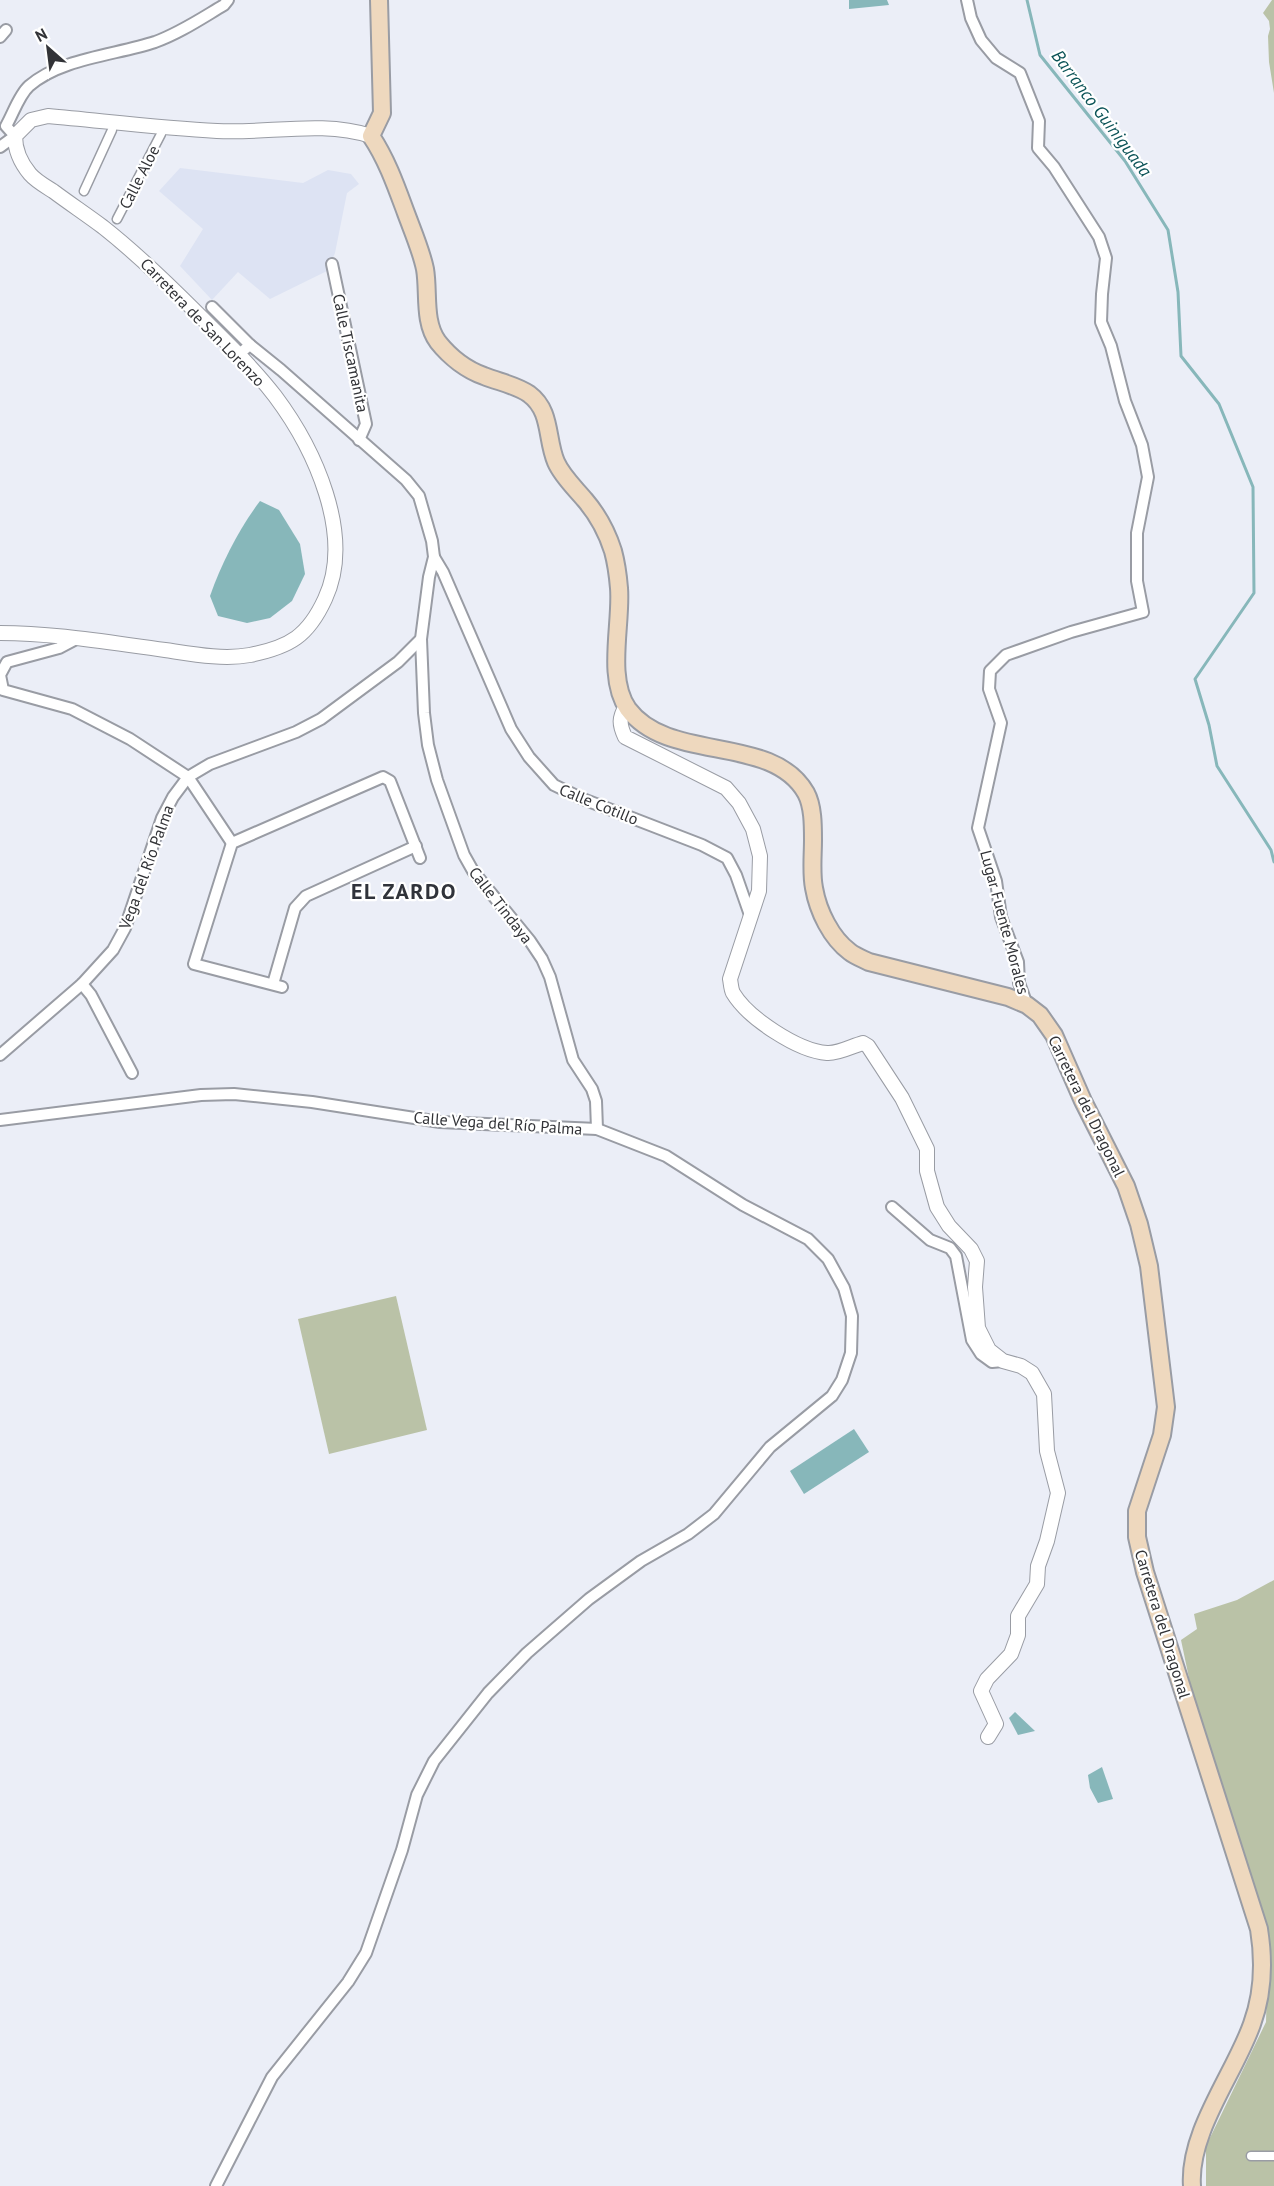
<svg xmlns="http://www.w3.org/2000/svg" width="1274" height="2186" font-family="'PT Sans',sans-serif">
<rect width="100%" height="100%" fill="#ebeef7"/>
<polygon fill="#dde3f3" points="180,168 303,183 328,170 351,174 359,184 347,193 335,253 327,271 270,299 238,272 212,300 180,266 203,229 159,191"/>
<g fill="#bac2a7">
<polygon points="1272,0 1274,0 1274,93 1269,62 1268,36 1270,29 1269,21 1263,13"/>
<polygon points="396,1296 427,1430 329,1454 298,1319"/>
<polygon points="1274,1580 1274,2186 1206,2186 1206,2146 1266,2022 1268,1947 1193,1697 1181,1640 1197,1629 1194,1614 1237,1600"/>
</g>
<g fill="#87b7ba">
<polygon points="849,0 887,0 889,5 849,9"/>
<path d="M 260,501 L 279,510 L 300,544 L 305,574 L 292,601 L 270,618 L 247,623 L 218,616 L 210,596 C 222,562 239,529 260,501 Z"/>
<polygon points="854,1429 869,1452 804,1494 790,1471"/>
<polygon points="1015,1712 1035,1731 1018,1735 1009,1718"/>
<polygon points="1102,1767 1113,1799 1098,1803 1090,1788 1088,1775"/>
</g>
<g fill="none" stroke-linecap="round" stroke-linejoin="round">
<polyline stroke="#87b7ba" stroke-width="3" points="1027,0 1040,55 1125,161 1168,230 1178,292 1181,356 1219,404 1253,487 1254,593 1195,679 1209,725 1217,766 1271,850 1274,862"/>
<defs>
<g id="pedestrian">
<polyline points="84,191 112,130"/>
<polyline points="117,219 161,134"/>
<polyline points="1251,2156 1274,2156"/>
</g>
<g id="minor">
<polyline points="967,0 971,18 981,40 996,58 1020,73 1039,121 1038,148 1054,167 1099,237 1106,258 1102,294 1101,322 1111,346 1125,401 1142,445 1148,477 1137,533 1137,581 1143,612 1071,632 1006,655 990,671 989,689 1001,723 978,828 996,881 1001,917 1018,962 1019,983 1027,1005"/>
<polyline points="0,37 6,30"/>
<path d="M 15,136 L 6,126 C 13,114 19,95 29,86 C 61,58 116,55 155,42 C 180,33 202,18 224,5 L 228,0"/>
<polyline points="0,147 15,136"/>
<polyline points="332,264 366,424 359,440"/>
<polyline points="212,307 250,345"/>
<polyline points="434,557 443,572 511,729 529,757 554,785 583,799 702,845 727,858 736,875 750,915"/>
<polyline points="76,639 59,648 7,662 0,675 3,690 72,709 130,739 188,777 232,843"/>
<polyline points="421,639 424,713 428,745 437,780 464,855 473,871 530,941 542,959 550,977 573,1060 592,1089 596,1101 597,1129"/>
<polyline points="82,984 91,995 132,1073"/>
<polyline points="273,984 295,908 306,896 416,846"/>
<polyline points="282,987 194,964 232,843 383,777 390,781 420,858"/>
<polyline points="0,1055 82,984 113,950 125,928 162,818 173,797 188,777 210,764 296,732 321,719 398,662 421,639 429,577 434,557 432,541 419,496 406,480 281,370 250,345 239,354"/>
<polyline points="0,1120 201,1095 234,1094 312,1102 440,1122 597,1129 666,1156 743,1205 808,1239 828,1259 844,1288 852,1316 851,1353 842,1380 832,1396 770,1447 714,1514 688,1534 641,1561 589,1599 527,1653 488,1693 434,1761 417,1795 402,1850 366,1953 348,1982 272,2077 216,2186"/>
<polyline points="892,1207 930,1240 950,1248 956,1256 972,1340 981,1354 992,1362 1003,1361"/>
</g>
<g id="tertiary">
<path d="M 0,633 C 55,633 111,643 165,650 C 192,654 223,660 250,655 C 290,647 308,636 325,599 C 355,535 314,448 275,396 C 251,365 222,338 194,310 C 165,281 136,253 103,227 C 87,215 69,203 53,191 C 45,186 36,181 30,174 C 20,162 15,151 15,136 L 31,120 L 48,116 C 104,121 161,128 217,131 C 268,134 321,120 371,136"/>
<path d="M 626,706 C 619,718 619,724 625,737 L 726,788 L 739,803 L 753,829 L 760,856 L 759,891 L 730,979 C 731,984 731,989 733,993 C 748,1018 798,1051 827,1053 C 838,1054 852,1046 863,1043 L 868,1046 L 902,1098 L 927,1149 L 927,1171 L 937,1207 L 949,1226 L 971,1249 L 977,1261 L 975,1287 L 978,1328 L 989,1350 L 1003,1361 L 1021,1366 L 1032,1373 L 1044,1394 L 1047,1451 L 1058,1493 L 1047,1541 L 1038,1566 L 1037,1584 L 1018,1616 L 1018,1635 L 1011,1654 L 987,1679 L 981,1691 L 996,1724 L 988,1737"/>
</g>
<path id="secondary" d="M 379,0 L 382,113 L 371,136 C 387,160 396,186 406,213 C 413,232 421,250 425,269 C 429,292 423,322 438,342 C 450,357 467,370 484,376 C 499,382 516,385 529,394 C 552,411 546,439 556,462 C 562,476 575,488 585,500 C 597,514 607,532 613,551 C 616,562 618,576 619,588 C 622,623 606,678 628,709 C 669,764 772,733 806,793 C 813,806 813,825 813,840 C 813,855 811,873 814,888 C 818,911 831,938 850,952 C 855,956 863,959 869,962 L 1008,997 L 1027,1005 L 1040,1015 L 1054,1035 L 1083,1101 L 1126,1186 L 1139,1224 L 1149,1266 L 1166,1407 L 1162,1435 L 1137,1511 L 1137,1537 L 1145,1572 L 1259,1929 C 1264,1960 1263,1994 1252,2024 C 1235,2073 1188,2132 1192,2186"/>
</defs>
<use href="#pedestrian" stroke="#999ca4" stroke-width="11"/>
<use href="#minor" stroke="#999ca4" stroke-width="14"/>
<use href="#tertiary" stroke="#999ca4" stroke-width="16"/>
<use href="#secondary" stroke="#999ca4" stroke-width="20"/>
<use href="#pedestrian" stroke="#fff" stroke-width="8"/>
<use href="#minor" stroke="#fff" stroke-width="10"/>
<use href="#tertiary" stroke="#fff" stroke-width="14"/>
<use href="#secondary" stroke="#eed8be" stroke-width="16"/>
</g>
<g text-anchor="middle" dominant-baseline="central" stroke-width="4.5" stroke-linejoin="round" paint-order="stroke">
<g font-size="16" fill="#323337" stroke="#fff">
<text transform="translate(139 177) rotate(-63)">Calle Aloe</text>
<text transform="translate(203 322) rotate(46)">Carretera de San Lorenzo</text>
<text transform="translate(351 353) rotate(78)">Calle Tiscamanita</text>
<text transform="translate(599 804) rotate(22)">Calle Cotillo</text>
<text transform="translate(146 867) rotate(-70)">Vega del Río Palma</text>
<text transform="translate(501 905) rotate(52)">Calle Tindaya</text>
<text transform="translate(1005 922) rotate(75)">Lugar Fuente Morales</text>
<text transform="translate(1087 1106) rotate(64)">Carretera del Dragonal</text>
<text transform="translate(498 1123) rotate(4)">Calle Vega del Río Palma</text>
<text transform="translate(1163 1624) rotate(73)">Carretera del Dragonal</text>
</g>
<g font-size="18" font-style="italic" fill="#0c5458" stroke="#fff">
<text transform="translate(1102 113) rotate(53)">Barranco Guiniguada</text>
</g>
<g font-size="22" font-weight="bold" letter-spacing="1.5" fill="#30333a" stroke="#fff">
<text x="404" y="891">EL ZARDO</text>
</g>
</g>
<g transform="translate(48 48) rotate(332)" stroke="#ffffff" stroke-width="4.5" paint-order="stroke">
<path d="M0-4.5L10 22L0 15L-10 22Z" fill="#323337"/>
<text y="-9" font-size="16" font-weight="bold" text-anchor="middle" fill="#323337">N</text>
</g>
</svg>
